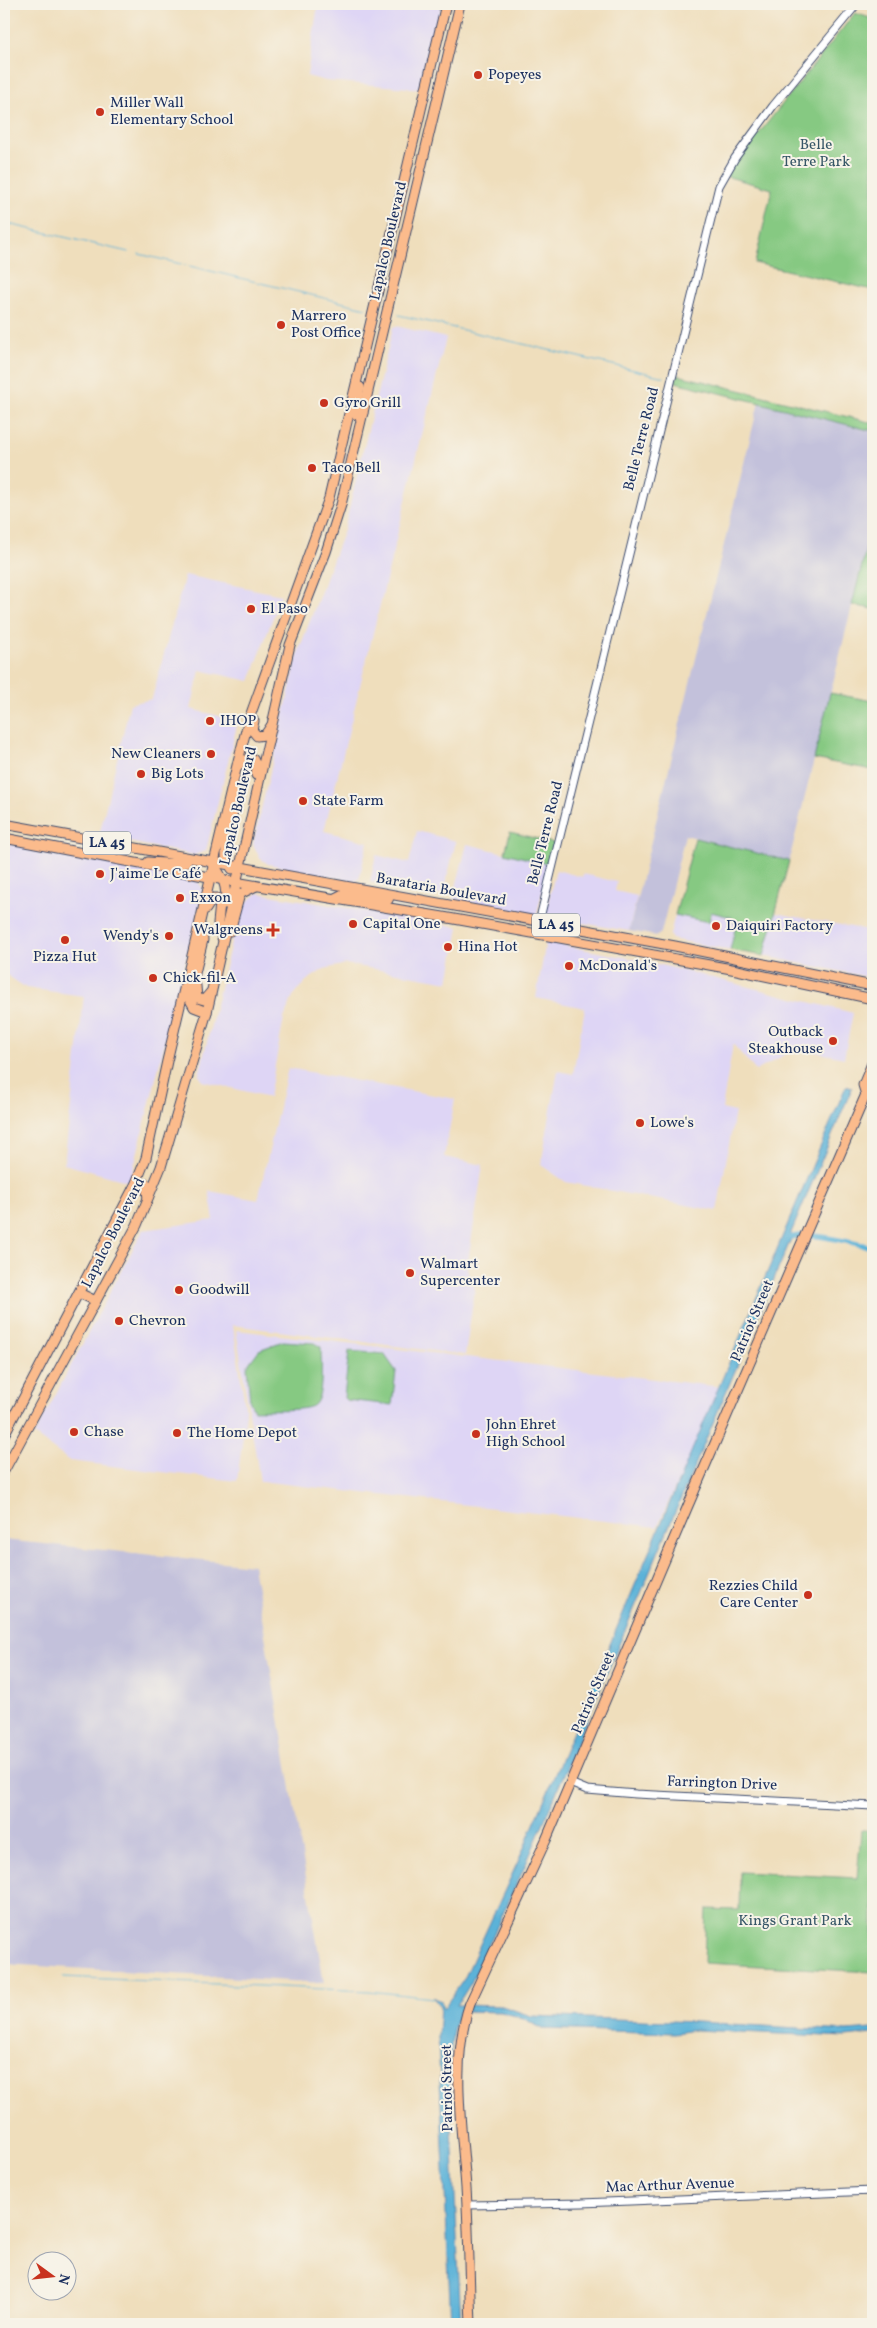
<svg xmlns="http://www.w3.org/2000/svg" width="877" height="2328" font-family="Vollkorn,serif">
<rect width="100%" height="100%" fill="#f7f3e8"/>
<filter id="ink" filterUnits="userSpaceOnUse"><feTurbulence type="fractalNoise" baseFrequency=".02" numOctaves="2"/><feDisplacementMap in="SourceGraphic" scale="10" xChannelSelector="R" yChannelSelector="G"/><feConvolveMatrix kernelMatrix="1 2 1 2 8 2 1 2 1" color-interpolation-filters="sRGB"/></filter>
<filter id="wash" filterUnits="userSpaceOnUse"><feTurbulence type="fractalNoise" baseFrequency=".0096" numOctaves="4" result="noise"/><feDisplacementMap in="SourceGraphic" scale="20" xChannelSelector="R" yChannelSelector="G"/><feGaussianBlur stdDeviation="1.12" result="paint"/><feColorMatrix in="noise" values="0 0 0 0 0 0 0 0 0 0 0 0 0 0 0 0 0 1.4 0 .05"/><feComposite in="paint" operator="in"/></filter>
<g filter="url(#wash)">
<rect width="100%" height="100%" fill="#efdebc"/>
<g fill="#ded5f5">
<polygon points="318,4 442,4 422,89 326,81 307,76"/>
<polygon points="396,326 446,338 324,831 368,842 359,879 352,881 268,864 260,858 253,844 299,650 344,530 393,327"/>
<polygon points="185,575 281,595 250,681 200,670 191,709 238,721 206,851 194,855 99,836 130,704 152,699"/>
<polygon points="417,831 456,841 443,895 370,882 376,855 409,863"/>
<polygon points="4,843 188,879 197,881 202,887 201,898 130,1182 64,1164 84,996 26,988 4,973"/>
<polygon points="467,844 549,864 537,913 535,915 453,899"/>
<polygon points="556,870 582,877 583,874 617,882 615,891 637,896 629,931 547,917 545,914"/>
<polygon points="258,893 459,927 449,982 346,964 324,969 306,981 293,996 284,1018 269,1097 203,1081 199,1075 238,914 245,904"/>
<polygon points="711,911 731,917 736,925 730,950 672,939 670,935 675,915 708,922"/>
<polygon points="775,913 873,931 873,978 764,956"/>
<polygon points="546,942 649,962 853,1013 844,1058 796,1048 756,1071 733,1044 722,1109 735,1112 717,1211 566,1182 541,1165 558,1071 573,1074 585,1008 536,998"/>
<polygon points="288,1068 455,1099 444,1157 483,1165 467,1268 475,1288 465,1355 233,1325 246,1413 237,1481 70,1461 34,1435 143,1230 214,1220 209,1191 258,1200"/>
<polygon points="236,1330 722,1387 657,1527 260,1481"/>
</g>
<g fill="#c3c1db">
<polygon points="759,402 873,431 873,521 789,861 685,835 661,933 657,936 629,931"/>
<polygon points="4,1540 253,1565 324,1983 4,1964"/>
</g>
<g fill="#86c982" stroke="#507c70">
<polygon points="855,13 873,19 873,290 755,263 772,189 725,176"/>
<polygon points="678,375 873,423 873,431 675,382"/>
<polygon points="873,521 873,609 852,605"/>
<polygon points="830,693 873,701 873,770 814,759"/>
<polygon points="510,832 554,843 549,864 505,853"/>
<polygon points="695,838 789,861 764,956 730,950 736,925 731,917 711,912 709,922 675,915"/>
<path d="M 283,1341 L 314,1343 L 321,1347 C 321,1360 324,1394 315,1404 C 310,1412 265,1409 254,1410 L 250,1402 L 247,1366 L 259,1350 Z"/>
<polygon points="349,1351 384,1354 396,1371 392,1405 346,1400 344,1398"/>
<polygon points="861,1831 873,1831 873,1972 704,1963 706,1909 739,1910 740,1872 857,1878"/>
</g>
<polygon fill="#5bb2d8" stroke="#3b709b" points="846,1086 852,1088 791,1233 791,1239 526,1864 471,1983 457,2005 502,2006 531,2016 698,2022 847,2031 873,2029 873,2034 846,2037 695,2030 674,2033 543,2029 523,2018 501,2012 459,2011 453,2030 449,2064 461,2324 451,2324 438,2037 440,2007 433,1997 441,2001 443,2009 464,1979 520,1857"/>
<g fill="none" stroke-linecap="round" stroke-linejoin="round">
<g stroke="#5bb2d8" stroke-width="1">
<polyline points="4,223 128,252"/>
<polyline points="139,254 366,308"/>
<polyline points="399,315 664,377"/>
<polyline points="63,1977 369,1991 433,1998"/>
</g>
<path stroke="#5bb2d8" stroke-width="5" d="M 786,1239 C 807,1229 850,1243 873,1247"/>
</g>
</g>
<g filter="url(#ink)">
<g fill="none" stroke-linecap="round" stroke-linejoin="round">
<defs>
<g id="minor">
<polyline points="540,934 539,922 719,186 735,158 773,106 857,4"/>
<polyline points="570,1783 587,1790 636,1794 873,1806"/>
<polyline points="467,2205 582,2203 873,2191"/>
</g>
<g id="major">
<polyline points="360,387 355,414 359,416 363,413"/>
<polyline points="254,721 252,730 257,736 265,735 271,726"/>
<polyline points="238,767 243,760 253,759 257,767 256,775"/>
<polyline points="4,824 675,946 873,986"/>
<polyline points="4,838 235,882 443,917 737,970 873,999"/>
<polyline points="148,862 182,864 186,862 186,858"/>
<path d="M 210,862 C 223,874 228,887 225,904"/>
<polyline points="232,869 226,859 226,842 235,803 234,788"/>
<polyline points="335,898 343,894 385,901 388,900 390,895"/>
<polyline points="206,909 213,898 217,898 220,903 218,923 222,938"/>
<polyline points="202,928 203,940 189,998 194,1007 207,1012"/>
<polyline points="230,931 240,894 256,886"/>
<polyline points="196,986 197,998 204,1000 210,993"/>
<polyline points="866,1095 863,1085 873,1061"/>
<polyline points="136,1183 146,1184 148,1198"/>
<polyline points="79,1293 96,1301"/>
<polyline points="4,1435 136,1183 146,1158 167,1061 238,761 249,719 329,498 446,4"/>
<polyline points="4,1471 137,1225 161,1167 207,1012 290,645 326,552 341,505 460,4"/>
<path d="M 471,2324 C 469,2279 469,2233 466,2188 C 462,2127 450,2062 470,2003 L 546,1840 L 687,1508 L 873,1078"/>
</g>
</defs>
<use href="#minor" stroke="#3b496c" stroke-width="9"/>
<use href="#major" stroke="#3b496c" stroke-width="11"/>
<use href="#minor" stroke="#fff" stroke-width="7"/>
<use href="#major" stroke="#fbbb8c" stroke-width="9"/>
</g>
</g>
<g fill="#c8321e" stroke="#f7f3e8" stroke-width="2">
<circle cx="478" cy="75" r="5"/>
<circle cx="100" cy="112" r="5"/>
<circle cx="281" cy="325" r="5"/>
<circle cx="324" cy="403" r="5"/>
<circle cx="312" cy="468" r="5"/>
<circle cx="251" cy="609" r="5"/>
<circle cx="210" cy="721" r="5"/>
<circle cx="211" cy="754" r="5"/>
<circle cx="141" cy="774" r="5"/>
<circle cx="303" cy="801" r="5"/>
<circle cx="100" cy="874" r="5"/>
<circle cx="180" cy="898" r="5"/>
<circle cx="353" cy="924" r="5"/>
<circle cx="716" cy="926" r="5"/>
<path d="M270.5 922.5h5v5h5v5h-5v5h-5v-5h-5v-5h5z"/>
<circle cx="169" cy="936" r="5"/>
<circle cx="65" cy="940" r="5"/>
<circle cx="448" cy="947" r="5"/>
<circle cx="569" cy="966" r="5"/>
<circle cx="153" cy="978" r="5"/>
<circle cx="833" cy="1041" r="5"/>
<circle cx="640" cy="1123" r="5"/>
<circle cx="410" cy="1273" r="5"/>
<circle cx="179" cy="1290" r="5"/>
<circle cx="119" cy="1321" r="5"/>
<circle cx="74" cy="1432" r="5"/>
<circle cx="177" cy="1433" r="5"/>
<circle cx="476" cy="1434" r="5"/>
<circle cx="808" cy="1595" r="5"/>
</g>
<g text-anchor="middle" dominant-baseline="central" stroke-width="4" stroke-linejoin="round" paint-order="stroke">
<g fill="#f7f3e8" stroke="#5d6a87" stroke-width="1">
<rect x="83" y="831.5" width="48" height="23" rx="4"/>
<rect x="532" y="913.5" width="48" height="23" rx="4"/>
</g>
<g font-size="14" font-weight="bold" fill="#1b2f5e">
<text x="107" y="843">LA 45</text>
<text x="556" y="925">LA 45</text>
</g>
<g font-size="15" fill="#1b2f5e" stroke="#f7f3e8" text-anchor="start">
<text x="488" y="75">Popeyes</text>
<text x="110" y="103">Miller Wall<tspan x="110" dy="17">Elementary School</tspan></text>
<text x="291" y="316">Marrero<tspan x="291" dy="17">Post Office</tspan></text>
<text x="334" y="403">Gyro Grill</text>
<text x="322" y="468">Taco Bell</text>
<text x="261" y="609">El Paso</text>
<text x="220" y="721">IHOP</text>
<text x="201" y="754" text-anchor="end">New Cleaners</text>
<text x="151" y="774">Big Lots</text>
<text x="313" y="801">State Farm</text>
<text x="110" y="874">J'aime Le Café</text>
<text x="190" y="898">Exxon</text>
<text x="363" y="924">Capital One</text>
<text x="726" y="926">Daiquiri Factory</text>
<text x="263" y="930" text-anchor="end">Walgreens</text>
<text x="159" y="936" text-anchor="end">Wendy's</text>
<text x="458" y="947">Hina Hot</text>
<text x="65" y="957" text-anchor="middle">Pizza Hut</text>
<text x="579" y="966">McDonald's</text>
<text x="163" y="978">Chick-fil-A</text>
<text x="823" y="1032" text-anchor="end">Outback<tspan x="823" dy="17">Steakhouse</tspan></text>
<text x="650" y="1123">Lowe's</text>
<text x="420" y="1264">Walmart<tspan x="420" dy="17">Supercenter</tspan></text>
<text x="189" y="1290">Goodwill</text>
<text x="129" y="1321">Chevron</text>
<text x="486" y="1425">John Ehret<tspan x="486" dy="17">High School</tspan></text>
<text x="84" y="1432">Chase</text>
<text x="187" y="1433">The Home Depot</text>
<text x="798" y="1586" text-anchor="end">Rezzies Child<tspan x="798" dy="17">Care Center</tspan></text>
</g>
<g font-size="15" fill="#365667" stroke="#f7f3e8">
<text x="816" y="145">Belle<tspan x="816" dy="17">Terre Park</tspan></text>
<text x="795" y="1921">Kings Grant Park</text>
</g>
<g font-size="15" fill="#1b2f5e" stroke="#f7f3e8">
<text transform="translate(389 241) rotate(-77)">Lapalco Boulevard</text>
<text transform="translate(642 439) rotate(-76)">Belle Terre Road</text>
<text transform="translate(239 806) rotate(-77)">Lapalco Boulevard</text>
<text transform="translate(546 833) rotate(-76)">Belle Terre Road</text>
<text transform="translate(441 890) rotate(10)">Barataria Boulevard</text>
<text transform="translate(114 1233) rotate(-63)">Lapalco Boulevard</text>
<text transform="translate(753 1321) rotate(-67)">Patriot Street</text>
<text transform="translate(594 1693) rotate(-67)">Patriot Street</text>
<text transform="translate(722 1784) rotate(2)">Farrington Drive</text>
<text transform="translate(448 2088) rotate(-91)">Patriot Street</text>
<text transform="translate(670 2186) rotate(-2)">Mac Arthur Avenue</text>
</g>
</g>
<rect width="877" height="2328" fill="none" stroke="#f7f3e8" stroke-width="20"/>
<g transform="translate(52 2276) rotate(105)"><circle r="24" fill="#f7f3e8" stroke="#9fa5b1"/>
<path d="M0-4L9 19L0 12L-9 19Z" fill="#c8321e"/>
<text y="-8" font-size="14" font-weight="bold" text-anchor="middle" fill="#1b2f5e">N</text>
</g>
</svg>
